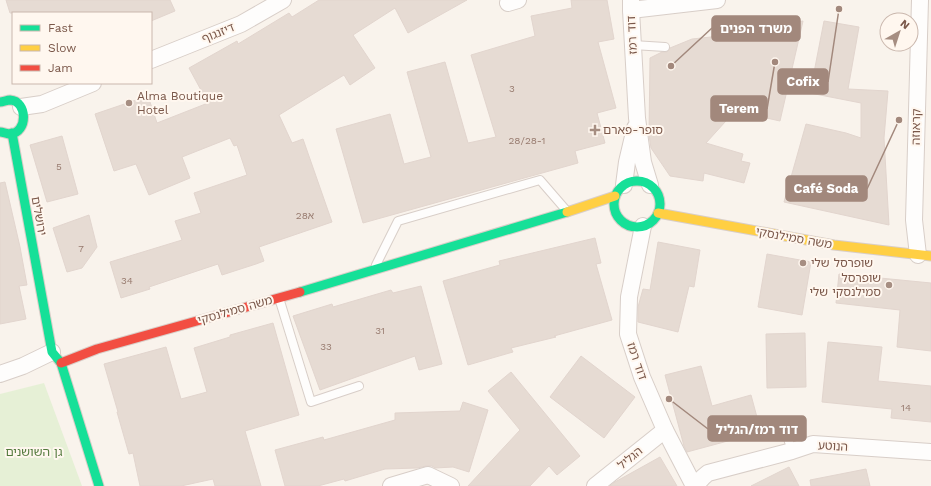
<svg xmlns="http://www.w3.org/2000/svg" width="931" height="486" font-family="'Work Sans','Noto Sans Hebrew',sans-serif">
<rect width="100%" height="100%" fill="#f9f3ec"/>
<polygon fill="#e6f0d6" points="44,383 82,486 0,486 0,394"/>
<g fill="#e6dbd3" stroke="#e2d5ce">
<polygon points="6,0 170,0 175,11 151,21 151,13 10,13"/>
<polygon points="319,0 467,0 408,33 395,8 353,35 375,68 350,85 344,75 279,115 292,143 303,139 332,222 259,247 264,261 256,264 222,275 218,264 149,287 150,289 121,298 110,262 182,240 175,221 201,213 194,193 247,175 237,145 234,146 230,138 182,157 190,178 149,195 136,164 114,171 95,114 148,96 157,123 208,103 189,68 237,41 238,44 289,13 292,17"/>
<polygon points="571,0 607,0 614,39 598,42 616,108 597,113 605,143 575,151 578,163 363,223 336,129 390,114 404,164 431,157 407,72 445,62 468,143 496,137 471,55 535,36 531,16 572,8"/>
<polygon points="803,21 780,121 735,111 706,143 743,154 741,161 750,163 744,183 704,173 703,181 670,176 651,148 649,135 650,58 662,52 667,52 670,48 692,39 767,31 768,27"/>
<polygon points="824,21 859,27 848,89 888,91 884,138 889,225 784,202 806,124 846,133 861,138 861,103 810,93"/>
<polygon points="62,136 78,194 47,202 30,145"/>
<polygon points="5,182 20,247 27,285 19,286 26,319 0,324 0,183"/>
<polygon points="89,215 97,247 82,268 67,272 53,228"/>
<polygon points="595,238 601,263 596,264 612,320 554,336 556,337 511,348 513,352 468,365 443,281 500,265 499,261"/>
<polygon points="658,242 700,250 694,287 689,286 678,332 638,322 638,307 643,289 650,290"/>
<polygon points="767,254 811,262 802,315 758,307"/>
<polygon points="839,274 931,283 931,351 897,347 900,310 836,303"/>
<polygon points="421,286 442,364 419,370 415,356 320,390 293,316 332,304 333,307 391,290 393,293"/>
<polygon points="273,323 299,415 245,431 261,486 215,486 213,479 181,486 140,486 133,453 129,454 117,412 118,412 104,364 166,347 181,399 207,392 194,348 230,337 230,335"/>
<polygon points="805,333 806,387 767,388 766,334"/>
<polygon points="828,342 882,347 878,381 931,386 931,422 891,418 892,409 822,402"/>
<polygon points="581,356 635,397 604,438 550,397"/>
<polygon points="701,366 712,406 751,395 761,432 687,452 684,446 665,375"/>
<polygon points="511,372 580,456 557,475 549,466 530,486 468,486 520,430 488,391"/>
<polygon points="463,402 488,410 469,472 453,467 435,468 432,466 426,466 417,468 385,469 345,481 344,479 318,486 285,486 275,450 323,437 324,440 395,420 395,413 460,411"/>
<polygon points="660,457 677,486 610,486 615,482"/>
<polygon points="789,467 799,486 751,486"/>
<polygon points="866,469 870,486 811,486 810,480"/>
</g>
<g fill="none" stroke-linecap="round" stroke-linejoin="round">
<defs>
<g id="lane">
<polyline points="633,45 665,47"/>
<polyline points="376,265 398,221 540,180 566,210"/>
<polyline points="279,298 311,402 359,386"/>
<polyline points="783,423 792,451"/>
</g>
<g id="street">
<polyline points="631,0 631,10 637,118 643,162 650,185"/>
<polyline points="508,3 518,0"/>
<polyline points="631,10 717,0"/>
<polyline points="151,60 241,24 283,0"/>
<polyline points="21,107 42,104 93,83"/>
<polyline points="624,185 627,162 635,128"/>
<polyline points="643,226 629,297 628,334 642,377 665,430 694,486"/>
<polyline points="918,255 914,220 920,0"/>
<polyline points="0,374 23,366 52,352"/>
<polyline points="391,486 428,475 451,486"/>
<polyline points="595,486 665,430"/>
<path d="M 697,486 C 699,480 703,477 708,473 L 792,451 L 813,444 L 931,452"/>
</g>
<g id="fast">
<path d="M 0,102 C 3,102 7,100 10,100 C 28,101 28,133 10,134 C 7,134 3,132 0,132"/>
<polyline points="12,133 52,352 61,363 99,486"/>
<circle cx="637" cy="204" r="23"/>
<polyline points="300,292 567,212"/>
</g>
<g id="slow">
<polyline points="567,212 615,196"/>
<polyline points="658,213 834,245 931,256"/>
</g>
<polyline id="jam" points="61,363 97,349 300,292"/>
</defs>
<use href="#lane" stroke="#d8cec8" stroke-width="10"/>
<use href="#street" stroke="#d8cec8" stroke-width="18"/>
<use href="#fast" stroke="#d9cec8" stroke-width="11"/>
<use href="#slow" stroke="#d9cec8" stroke-width="11"/>
<use href="#jam" stroke="#d9cec8" stroke-width="11"/>
<use href="#lane" stroke="#fefdfc" stroke-width="8"/>
<use href="#street" stroke="#fefdfc" stroke-width="16"/>
<use href="#fast" stroke="#16e098" stroke-width="9"/>
<use href="#slow" stroke="#ffcf43" stroke-width="9"/>
<use href="#jam" stroke="#f24e42" stroke-width="9"/>
</g>
<g fill="#a68e82" stroke="#fff7ef" stroke-width="1.5">
<circle cx="129" cy="103" r="4"/>
<path d="M593 124h4v4h4v4h-4v4h-4v-4h-4v-4h4z"/>
<circle cx="803" cy="263" r="4"/>
<circle cx="889" cy="285" r="4"/>
</g>
<g text-anchor="middle" dominant-baseline="central" stroke-width="4" stroke-linejoin="round" paint-order="stroke">
<g font-size="10" fill="#977a6e">
<text x="512" y="88">3</text>
<text x="527" y="140">28/28-1</text>
<text x="59" y="166">5</text>
<text x="305" y="215">28א</text>
<text x="81" y="248">7</text>
<text x="127" y="280">34</text>
<text x="380" y="330">31</text>
<text x="326" y="346">33</text>
<text x="906" y="407">14</text>
</g>
<g font-size="12" fill="#7a5749" stroke="#fff7ef">
<text transform="translate(218 33) rotate(-22)">דיזנגוף</text>
<text transform="translate(632 35) rotate(-93)">דוד רמז</text>
<text transform="translate(916 127) rotate(-89)">קראוזה</text>
<text transform="translate(39 216) rotate(80)">ירושלים</text>
<text transform="translate(794 238) rotate(10)">משה סמילנסקי</text>
<text transform="translate(235 310) rotate(-16)">משה סמילנסקי</text>
<text transform="translate(637 361) rotate(71)">דוד רמז</text>
<text transform="translate(833 446) rotate(3)">הנוטע</text>
<text transform="translate(630 458) rotate(-39)">הגליל</text>
</g>
<g font-size="12" fill="#7a5749" stroke="#fff7ef" text-anchor="start">
<text x="137" y="96">Alma Boutique<tspan x="137" dy="14">Hotel</tspan></text>
<text x="603" y="130">סופר-פארם</text>
<text x="811" y="263">שופרסל שלי</text>
<text x="881" y="278" text-anchor="end">שופרסל<tspan x="881" dy="14">סמילנסקי שלי</tspan></text>
</g>
<g font-size="12" fill="#537a3d" stroke="#fff7ef">
<text x="34" y="452">גן השושנים</text>
</g>
</g>
<path fill="none" stroke="#a2887c" stroke-width="1.5" d="M671 66L712 28M839 9L828 82M775 62L767 109M899 120L867 189M669 399L708 429"/>
<g fill="#a2887c" stroke="#fff7ef" stroke-width="1.5">
<circle cx="671" cy="66" r="4"/>
<circle cx="839" cy="9" r="4"/>
<circle cx="775" cy="62" r="4"/>
<circle cx="899" cy="120" r="4"/>
<circle cx="669" cy="399" r="4"/>
</g>
<g fill="#a2887c" stroke="#a2887c" stroke-width="1.5">
<rect x="712" y="16" width="88" height="25" rx="4"/>
<rect x="778" y="69" width="50" height="25" rx="4"/>
<rect x="711" y="96" width="56" height="25" rx="4"/>
<rect x="786" y="176" width="81" height="25" rx="4"/>
<rect x="708" y="416" width="98" height="25" rx="4"/>
</g>
<g font-size="13" text-anchor="middle" font-weight="bold" fill="#fff">
<text x="756" y="33">משרד הפנים</text>
<text x="803" y="86">Cofix</text>
<text x="739" y="113">Terem</text>
<text x="826" y="193">Café Soda</text>
<text x="757" y="434">דוד רמז/הגליל</text>
</g>
<rect x="12" y="12" width="140" height="72" fill="#fff7ef" stroke="#cab7ad"/>
<rect x="20" y="25" width="20" height="6" fill="#16e098" stroke="#cab7ad"/>
<text x="48" y="32" font-size="12" fill="#7a5749">Fast</text>
<rect x="20" y="45" width="20" height="6" fill="#ffcf43" stroke="#cab7ad"/>
<text x="48" y="52" font-size="12" fill="#7a5749">Slow</text>
<rect x="20" y="65" width="20" height="6" fill="#f24e42" stroke="#cab7ad"/>
<text x="48" y="72" font-size="12" fill="#7a5749">Jam</text>
<g transform="translate(899 32) rotate(39)"><circle r="19" fill="#fff7ef" stroke="#cab7ad"/>
<path d="M0-3L7 15L0 10L-7 15Z" fill="#a68e82"/>
<text y="-6" font-size="11" font-weight="bold" text-anchor="middle" fill="#7a5749">N</text>
</g>
</svg>
